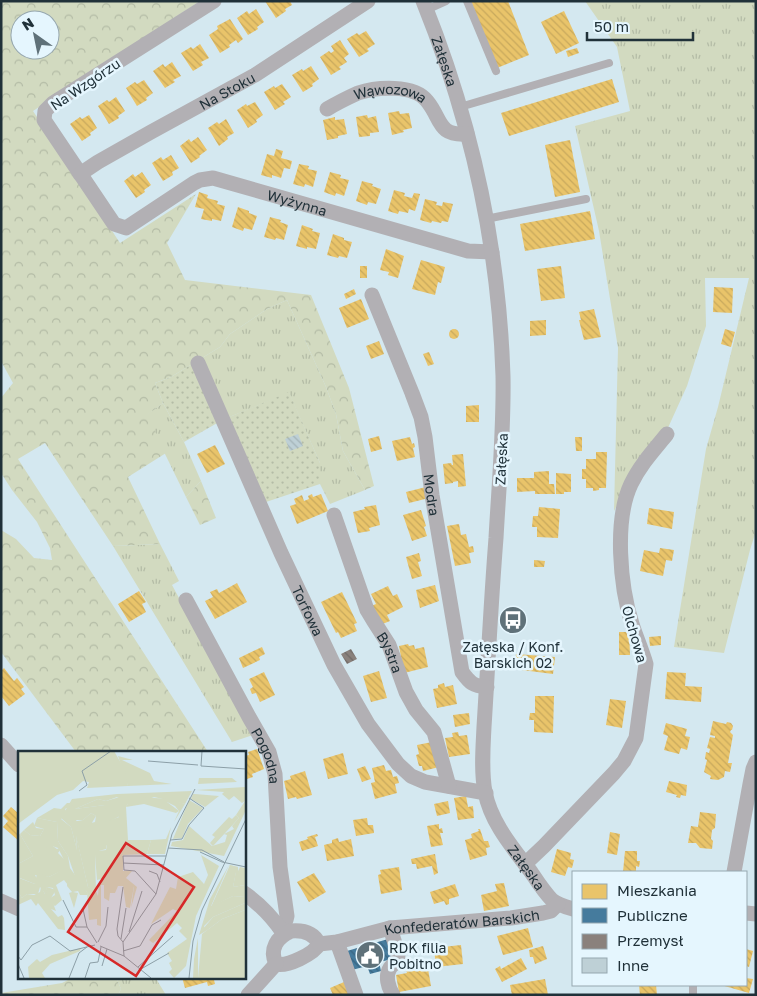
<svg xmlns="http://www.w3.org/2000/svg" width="757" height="996" font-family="'Golos Text',sans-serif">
<defs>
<pattern id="grass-tufts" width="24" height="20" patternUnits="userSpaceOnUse" patternTransform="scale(1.25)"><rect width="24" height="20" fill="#d2dac0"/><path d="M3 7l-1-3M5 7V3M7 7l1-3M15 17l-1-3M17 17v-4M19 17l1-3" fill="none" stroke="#b4bca6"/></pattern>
<pattern id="forest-crowns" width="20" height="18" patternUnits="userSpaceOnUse" patternTransform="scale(1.25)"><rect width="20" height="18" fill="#d2dac0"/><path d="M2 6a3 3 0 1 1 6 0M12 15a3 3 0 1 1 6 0" fill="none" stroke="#b4bca6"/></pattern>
<pattern id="garden-dots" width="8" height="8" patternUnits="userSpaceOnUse" patternTransform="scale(1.25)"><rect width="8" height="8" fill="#d2dac0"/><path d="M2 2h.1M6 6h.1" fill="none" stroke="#b4bca6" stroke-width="1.8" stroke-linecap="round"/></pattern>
<pattern id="homes-back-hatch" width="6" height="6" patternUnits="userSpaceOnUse" patternTransform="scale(1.25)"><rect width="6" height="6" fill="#e9c46a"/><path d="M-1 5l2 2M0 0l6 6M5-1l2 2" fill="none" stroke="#c8a95d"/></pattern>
<pattern id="public-back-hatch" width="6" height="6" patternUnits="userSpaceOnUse" patternTransform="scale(1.25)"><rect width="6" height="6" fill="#457b9d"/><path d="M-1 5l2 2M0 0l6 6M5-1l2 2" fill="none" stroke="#396581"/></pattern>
<pattern id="industry-back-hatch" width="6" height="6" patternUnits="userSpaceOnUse" patternTransform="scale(1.25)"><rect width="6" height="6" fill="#8a817c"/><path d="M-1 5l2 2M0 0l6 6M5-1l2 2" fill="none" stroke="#706a67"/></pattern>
<pattern id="building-back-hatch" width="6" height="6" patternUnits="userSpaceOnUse" patternTransform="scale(1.25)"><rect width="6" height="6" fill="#bed0d6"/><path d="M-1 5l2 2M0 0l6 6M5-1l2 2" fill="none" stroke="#a3b3b8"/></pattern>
</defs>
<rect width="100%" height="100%" fill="#d4e8f0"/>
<g fill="url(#grass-tufts)">
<polygon points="585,1 756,1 756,531 750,550 724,653 674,647 706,449 718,407 749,278 705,278 706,326 687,386 667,430 632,476 614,511 618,348 599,231 575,126 630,111 617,47"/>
<polygon points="287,300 326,387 336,414 343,451 365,490 330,504 320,484 320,463 289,393 227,418 202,358 220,347 230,334 267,309"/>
<polygon points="163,403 184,442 201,481 186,497 146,415"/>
<polygon points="160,544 179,581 172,585 253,735 232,742 113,546"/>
<polygon points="116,977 155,977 166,995 118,995 121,989"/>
</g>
<g fill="url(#forest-crowns)" fill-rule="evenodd">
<path d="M 1,1 L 200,1 L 33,111 L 120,243 L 196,194 L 167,243 L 185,280 L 311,295 L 349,388 L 374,486 L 365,490 L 343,451 L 336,414 L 326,387 L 287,300 L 267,309 L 230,334 L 220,347 L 171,377 L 155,383 L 163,403 L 147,415 L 166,453 L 128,477 L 160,544 L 113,546 L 45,443 L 18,459 L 208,752 L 162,752 L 160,751 L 158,752 L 76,752 L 1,652 L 1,530 L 16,539 L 34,558 L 52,560 L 50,548 L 37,522 L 12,490 L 1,473 L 1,398 L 13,383 L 1,361 ZM 20,20 L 50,20 L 50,50 L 20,50 Z"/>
<polygon points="201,481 216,518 200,525 186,497"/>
<polygon points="74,977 116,977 121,989 118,995 1,995 1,993 62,983"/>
</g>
<g fill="url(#garden-dots)">
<polygon points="192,364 219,422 184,442 163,403 155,383 171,377"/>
<polygon points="289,392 320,463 320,484 263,503 227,418"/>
</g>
<g fill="url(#homes-back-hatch)">
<polygon points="265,1 290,1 292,5 285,9 286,11 276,18"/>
<polygon points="471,1 508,1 529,55 497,68"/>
<polygon points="256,9 264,22 257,27 258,29 248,35 237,18 247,11 249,14"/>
<polygon points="564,11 579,43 556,54 541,22"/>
<polygon points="230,19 243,39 238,43 236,40 229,45 230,47 220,53 209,35 218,29 217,26"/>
<polygon points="366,31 375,44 367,49 369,51 359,57 347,39 357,33 359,35"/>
<polygon points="340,40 349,54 344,58 347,62 339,67 341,69 331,75 320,57 329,51 331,53 334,51 331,46"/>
<polygon points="200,44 209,58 201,62 203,65 193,71 181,53 191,47 193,49"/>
<polygon points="577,48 579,53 568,57 566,51"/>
<polygon points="172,62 181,76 173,80 175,82 165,88 153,71 163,64 165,67"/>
<polygon points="311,66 319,79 312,84 313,86 303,92 292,75 302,69 303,71"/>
<polygon points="612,79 619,102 509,136 501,113"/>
<polygon points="144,80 153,93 146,98 147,100 137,106 126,88 135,82 137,84"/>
<polygon points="282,84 291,97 283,102 285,104 275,110 264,92 274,86 275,88"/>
<polygon points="116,97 125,111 118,116 119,118 109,124 98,106 107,100 109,102"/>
<polygon points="255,102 263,115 256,120 257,122 248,128 237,110 246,104 247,106"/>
<polygon points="399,111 400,114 409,113 412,128 403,130 404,132 392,135 388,113"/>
<polygon points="89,115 97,128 90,133 91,135 82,141 70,124 80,117 82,119"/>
<polygon points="367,115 368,118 376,116 379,132 370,133 370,136 359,137 356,117"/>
<polygon points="335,117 335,120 344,119 347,134 338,136 338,138 327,140 323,120"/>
<polygon points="226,119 234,133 227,137 228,139 219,146 208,128 217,122 219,124"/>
<polygon points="198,137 207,150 199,156 200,157 191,163 180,146 189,139 191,142"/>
<polygon points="570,140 580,192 555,197 545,145"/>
<polygon points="276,149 283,151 281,158 292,161 290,169 284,168 281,178 272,175 272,178 261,175 267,154 274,156"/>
<polygon points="171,155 179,168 172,172 173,175 163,181 152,163 161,157 163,160"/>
<polygon points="299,164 309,166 308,169 317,171 313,187 305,184 304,187 293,184"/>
<polygon points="142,172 151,185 144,190 145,192 136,198 124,181 133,174 135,177"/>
<polygon points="330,172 341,175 340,178 349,180 344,196 336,193 335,196 324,192"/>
<polygon points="362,181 373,184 372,186 381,189 376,204 368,202 367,205 356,201"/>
<polygon points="394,190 405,193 404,196 412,198 414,193 420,194 415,211 409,209 408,213 399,211 398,214 388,211"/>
<polygon points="199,192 208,195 207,198 218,201 217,204 225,206 221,221 212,219 212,221 201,219 204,209 195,207"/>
<polygon points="425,199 437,202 436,205 442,206 443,202 453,204 448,222 442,221 441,223 432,221 431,223 420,220"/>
<polygon points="238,207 249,211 249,213 257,216 252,230 244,228 243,231 232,227"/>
<polygon points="590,211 595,239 525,251 520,224"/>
<polygon points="270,217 281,220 280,222 288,225 284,240 276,238 275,240 264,237"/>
<polygon points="302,225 313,229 312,231 320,233 316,249 307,247 307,249 296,246"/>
<polygon points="333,234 344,238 344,240 352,242 347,258 339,256 338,258 327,255"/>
<polygon points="386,249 404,256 398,278 388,275 389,272 380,270"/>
<polygon points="421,260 445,267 441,283 438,282 435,295 412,289"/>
<rect x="360" y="266" width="7" height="12"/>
<polygon points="561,266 565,298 541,301 537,269"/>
<polygon points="714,287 733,288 732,313 713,312"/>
<polygon points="354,289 356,294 346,299 344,294"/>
<polygon points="361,299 369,319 347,328 339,308"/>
<polygon points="594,309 601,337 584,340 579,320 581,320 579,312"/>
<polygon points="546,320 546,335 530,336 530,321"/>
<polygon points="725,329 735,332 731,347 721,344"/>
<circle cx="454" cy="334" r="5"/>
<polygon points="379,341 384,354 371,359 366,346"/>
<polygon points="429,352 434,364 428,366 423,354"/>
<polygon points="479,405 479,422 466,422 466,406"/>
<polygon points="379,436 382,449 371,452 368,439"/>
<polygon points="410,437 412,444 414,443 415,447 413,448 415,457 397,461 392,441"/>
<polygon points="575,437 582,437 582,451 576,451"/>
<polygon points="215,445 225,464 207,473 197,454"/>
<polygon points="596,452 607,452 606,488 599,488 599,490 593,491 593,488 586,488 586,479 582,479 582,469 586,469 586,459 596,459"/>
<polygon points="463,454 466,486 458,487 458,481 453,482 453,483 445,484 443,464 451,463 452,465 453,465 452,455"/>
<polygon points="549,471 549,484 554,484 555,494 535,494 535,491 517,492 517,478 534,478 534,472"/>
<polygon points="556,473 571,474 571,492 564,492 564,494 556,494"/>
<polygon points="426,487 429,498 409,503 406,492"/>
<polygon points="312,494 313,497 321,494 328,511 297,524 290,506 296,504 294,499 302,495 304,501 309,499 308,496"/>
<polygon points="376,505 380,525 369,528 370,531 358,533 353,512 365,509 364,507"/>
<polygon points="539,507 560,509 558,538 537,537 537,527 532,527 533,516 538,516"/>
<polygon points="649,508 674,512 672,529 647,524"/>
<polygon points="421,510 426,526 424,527 427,536 412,541 403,515"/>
<polygon points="459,524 461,535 466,534 469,547 473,546 474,552 469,553 471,563 455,566 447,526"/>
<polygon points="660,548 674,550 672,561 666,560 663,576 640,571 644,550 659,553"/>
<polygon points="419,553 421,561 418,562 422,576 412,579 406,557"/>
<polygon points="534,560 545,561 544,567 534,567"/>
<polygon points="237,583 247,602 215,619 205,601 213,597 210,592 217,589 219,593"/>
<polygon points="435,585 439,601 420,608 416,590"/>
<polygon points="388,586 393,596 397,594 403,607 387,615 390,621 380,625 371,606 376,604 371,594"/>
<polygon points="139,591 146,602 142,604 146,612 129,622 118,604"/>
<polygon points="342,592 357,623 354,624 357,631 341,638 338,632 336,633 321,602"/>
<polygon points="619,632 629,632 630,655 619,655"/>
<polygon points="661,636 661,645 650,646 649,637"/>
<polygon points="408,644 409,646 414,645 415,649 424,647 428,667 404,673 399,646"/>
<polygon points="262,647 265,654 259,657 260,660 243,668 239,658"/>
<polygon points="516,654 555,657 553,674 514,669"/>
<polygon points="4,668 14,681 17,678 24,687 21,689 25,694 9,706 1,696 1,671"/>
<polygon points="379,671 387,698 371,702 363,676"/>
<polygon points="264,672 275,695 260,702 256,693 252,694 250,689 253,687 249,679"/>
<polygon points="667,672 686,673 685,686 702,687 701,702 665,699"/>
<polygon points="444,683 445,687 453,685 457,704 437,708 433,689 438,688 438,685"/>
<polygon points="535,696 554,696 553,733 534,732 534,720 529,720 530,713 535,713"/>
<polygon points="610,699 626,701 622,728 606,725"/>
<polygon points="469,713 470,724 455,727 453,715"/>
<polygon points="713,721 726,724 727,722 731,723 733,726 732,730 731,730 730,732 733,735 728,763 732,763 730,772 725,771 724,777 718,780 710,779 711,776 704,772 707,760 705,759 706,752 709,753 710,749 707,748 710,737 715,738 715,736 710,735"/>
<polygon points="666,723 687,729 685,736 690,737 687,750 681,748 679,754 664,750 668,736 663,734"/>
<polygon points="458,732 459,736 467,735 470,754 449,757 445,738 453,737 452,733"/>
<polygon points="432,742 439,767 423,771 422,766 419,766 416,755 419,754 417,745"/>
<polygon points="257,749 264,769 252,774 253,777 244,780 244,756 249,755 248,752"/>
<polygon points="343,753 348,774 328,779 323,759"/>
<polygon points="384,765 386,771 391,770 393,777 397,776 399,783 395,784 397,793 375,799 371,783 375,782 372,768"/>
<polygon points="365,766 371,779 362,782 357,769"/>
<polygon points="305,771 312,795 297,799 296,797 288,799 284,781 291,779 290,776"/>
<polygon points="669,781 687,785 686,796 681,795 680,798 676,797 677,795 666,792"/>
<polygon points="466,796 468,807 473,806 474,818 458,820 454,798"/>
<polygon points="448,801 450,813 437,816 434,804"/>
<polygon points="11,807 19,814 19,841 3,827 8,821 3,816"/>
<polygon points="700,812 716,814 715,828 712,830 711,839 713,841 712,849 700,848 696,843 688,843 691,826 698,827"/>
<polygon points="367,818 368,825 373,825 374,833 356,836 353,820"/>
<polygon points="439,824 439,829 442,828 443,833 440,833 443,845 431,847 427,826"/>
<polygon points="478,829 480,829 484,841 488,841 490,847 486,848 487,855 470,860 465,840 472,838 471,834 479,831"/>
<polygon points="610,832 620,834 617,855 607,853"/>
<polygon points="317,834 318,836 315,837 318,846 302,851 299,842 308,839 307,837"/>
<polygon points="338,838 339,842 351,839 354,856 327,861 324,845 332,843 332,840"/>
<polygon points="557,849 571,853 570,859 574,860 572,868 568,867 565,876 551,872"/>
<polygon points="625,851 637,851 637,861 640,861 639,867 636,866 636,872 623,872"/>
<polygon points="435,854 438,873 434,875 432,866 417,869 416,864 412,864 411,859"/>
<polygon points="399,867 402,890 381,894 378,875 381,874 380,870"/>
<polygon points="314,873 326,892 309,902 297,882"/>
<polygon points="504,883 509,906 484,911 481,895 497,891 495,884"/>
<polygon points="455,884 459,896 449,899 449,904 446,905 444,901 434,904 430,892"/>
<polygon points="528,928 533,947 503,955 497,936"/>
<polygon points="461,945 463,964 436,967 434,948"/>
<polygon points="543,946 547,959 535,964 533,957 530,957 529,950"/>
<polygon points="746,949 753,951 749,967 746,966"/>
<polygon points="521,958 527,969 502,982 495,969 500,966 501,969"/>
<polygon points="416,968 417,971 428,969 431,986 399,992 396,975 407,973 406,970"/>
<polygon points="182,977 222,977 222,978 214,980 215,984 208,986 207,982 185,988"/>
<polygon points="746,978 753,979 749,993 721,985 746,985"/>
<polygon points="545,979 548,995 512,995 510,985"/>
<polygon points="344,982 349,995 333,995 330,988"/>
<polygon points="639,985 656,985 657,995 640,995"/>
</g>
<polygon fill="url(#public-back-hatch)" points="388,939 393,959 379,962 381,971 370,974 367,966 352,970 347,951"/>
<polygon fill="url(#industry-back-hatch)" points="351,649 357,659 347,664 341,654"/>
<polygon fill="url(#building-back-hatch)" points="298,434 303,446 290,451 285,439"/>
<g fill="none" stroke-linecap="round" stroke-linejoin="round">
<g stroke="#b2b0b4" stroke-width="8">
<polyline points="467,1 496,71"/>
<polyline points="426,10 446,1"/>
<polyline points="460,107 609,63"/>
<polyline points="486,219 586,199"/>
<polyline points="693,995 693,985"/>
</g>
<g stroke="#b2b0b4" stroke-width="15">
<path id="s1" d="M 214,1 L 53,103 L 45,111 L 44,120 L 114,224 L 126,228 L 194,183 L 200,180 L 213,178 L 468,251 L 492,252"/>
<path id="s2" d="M 423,1 C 471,120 499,248 503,376 C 504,430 499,484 496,538 C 491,601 488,664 484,727 C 483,748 481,771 485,792 C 491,823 513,848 531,872 C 537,881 544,892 552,900 C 558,905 566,907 573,909"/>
<path id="s3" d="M 327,109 C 337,103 347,98 358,93 C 376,87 414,84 427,101 C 442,119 437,136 467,134"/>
<path id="s4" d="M 80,174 L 98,162 L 151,132 L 255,75 L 368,1"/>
<path id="s5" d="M 372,295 L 412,393 L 421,417 L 425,437 L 432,495 L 462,672 C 470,683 473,686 487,687"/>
<path id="s6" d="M 198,363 L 281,553 L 334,665 L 368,724 L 398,764 L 411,776 L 425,782 L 486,793"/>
<path id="s7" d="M 334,515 L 367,610 L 373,620 L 389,645 L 406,692 L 416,710 L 434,732 L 449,786"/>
<path id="s8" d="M 186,600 L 249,717 L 269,752 L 275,774 L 280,867 L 287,916 L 286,920 L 279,927"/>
<polyline points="1,745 19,765"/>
<path d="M 525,864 L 544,846 L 614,773 L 624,761 L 636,738 L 646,664 C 642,650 636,637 632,624 C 620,586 614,520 631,484 C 640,465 654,450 667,434"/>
<polyline points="734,872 750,784 753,769 756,762"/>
<path d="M 244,893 C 260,904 273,918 284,934"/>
<polyline points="1,901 19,909"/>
<polyline points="746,913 756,914"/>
<path d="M 390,928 C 392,935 399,953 398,959 C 396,963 392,965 390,968 C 385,976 388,987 393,995"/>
<path d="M 291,931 C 303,930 314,933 319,944 C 314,954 287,967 276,964 C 269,949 277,937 291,931 Z"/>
<polyline points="337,942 356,995"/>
<path id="s9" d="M 319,944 L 337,942 L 390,928 L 511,918 L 543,913 L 551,911 L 558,904"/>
<polyline points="248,995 276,964"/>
</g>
</g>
<defs>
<symbol id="bus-disc" viewBox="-11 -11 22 22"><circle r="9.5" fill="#5f7179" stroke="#e5f6fe"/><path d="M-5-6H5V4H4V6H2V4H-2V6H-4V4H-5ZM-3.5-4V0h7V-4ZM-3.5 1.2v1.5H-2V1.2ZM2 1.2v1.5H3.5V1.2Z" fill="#fff"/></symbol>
<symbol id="civic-disc" viewBox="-11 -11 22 22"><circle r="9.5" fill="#5f7179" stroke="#e5f6fe"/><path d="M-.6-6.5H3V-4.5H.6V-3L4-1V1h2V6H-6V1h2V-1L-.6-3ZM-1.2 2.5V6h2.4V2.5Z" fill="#fff"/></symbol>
</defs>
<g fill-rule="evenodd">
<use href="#bus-disc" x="497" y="604" width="32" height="32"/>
<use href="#civic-disc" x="354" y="939" width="32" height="32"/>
</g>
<g text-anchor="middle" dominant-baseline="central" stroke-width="5" stroke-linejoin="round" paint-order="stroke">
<g font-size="14" fill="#203139" stroke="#e5f6fe">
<text stroke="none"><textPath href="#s2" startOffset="64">Załęska</textPath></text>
<text transform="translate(85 84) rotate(-34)">Na Wzgórzu</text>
<text stroke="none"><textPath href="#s4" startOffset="169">Na Stoku</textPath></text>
<text stroke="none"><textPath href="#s3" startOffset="68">Wąwozowa</textPath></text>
<text stroke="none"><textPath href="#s1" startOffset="538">Wyżynna</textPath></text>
<text transform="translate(501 459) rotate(-87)">Załęska</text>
<text stroke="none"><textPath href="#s5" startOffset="210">Modra</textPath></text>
<text stroke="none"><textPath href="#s6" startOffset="271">Torfowa</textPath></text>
<text transform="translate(635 634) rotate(74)">Olchowa</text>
<text stroke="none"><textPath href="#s7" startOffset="149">Bystra</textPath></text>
<text stroke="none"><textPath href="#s8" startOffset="176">Pogodna</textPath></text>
<text stroke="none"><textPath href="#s2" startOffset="889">Załęska</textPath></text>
<text stroke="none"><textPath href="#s9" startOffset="145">Konfederatów Barskich</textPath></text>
</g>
<g font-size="14" fill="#203139" stroke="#e5f6fe">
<text x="513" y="646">Załęska / Konf.<tspan x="513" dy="16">Barskich 02</tspan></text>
<text x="389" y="947" text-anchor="start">RDK filia<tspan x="389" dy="16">Pobitno</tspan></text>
</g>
</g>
<g transform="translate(18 751)">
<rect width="228" height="228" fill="#d4e8f0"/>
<path d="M 100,5 L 115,9 L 104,9 L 132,22 L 136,30 L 154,33 L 110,35 ZM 227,36 L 227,61 L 206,105 L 153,95 L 154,91 L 165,89 L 171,75 L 194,95 L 207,91 L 209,84 L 206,83 L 216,78 L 214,75 L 221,67 L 218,64 L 227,50 L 224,52 L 216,45 L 211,49 L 204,43 L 206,41 L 178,39 ZM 174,40 L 167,53 L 136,46 L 124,51 L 149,51 L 161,60 L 158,62 L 126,53 L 108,56 L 110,52 L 99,46 L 88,50 L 80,48 L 57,58 L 87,54 L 101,61 L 102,65 L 85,74 L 73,87 L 79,93 L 89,93 L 88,98 L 81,100 L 88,119 L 87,127 L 79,129 L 77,104 L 78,141 L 70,136 L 58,85 L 59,99 L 53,76 L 43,67 L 54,48 L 99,43 ZM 73,62 L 78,65 L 77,71 L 62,75 L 58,69 L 65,69 ZM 175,43 L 177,43 L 201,45 L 187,56 L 173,48 ZM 171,49 L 185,57 L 170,73 L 164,87 L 155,88 ZM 19,67 L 39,71 L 40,90 L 50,105 L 52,117 L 69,141 L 69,144 L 62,144 L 60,140 L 55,141 L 60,142 L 56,157 L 51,142 L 54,141 L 49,135 L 49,115 L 40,97 L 34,95 L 33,103 L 43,120 L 31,126 L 17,124 L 20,130 L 17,133 L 2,127 L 0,135 L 0,113 L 15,105 L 2,83 L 6,79 L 12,84 L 22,85 L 26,78 L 16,75 ZM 153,76 L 147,103 L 129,103 L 133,89 L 148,88 ZM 183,104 L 201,115 L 178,165 L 168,215 L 156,227 L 151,221 L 154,218 L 151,212 L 154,210 L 149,202 L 169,188 L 161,180 L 164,177 L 159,172 L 135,192 L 131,189 L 159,160 L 155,158 L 133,173 L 152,136 L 158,138 L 160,126 L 175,121 L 186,133 L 190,124 ZM 211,114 L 193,155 L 215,145 L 227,146 L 227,152 L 195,166 L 186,175 L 188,180 L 181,184 L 192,148 L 211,114 L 220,116 L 220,120 L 222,116 L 227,117 L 227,134 L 215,136 L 218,120 ZM 105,135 L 116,135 L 112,157 L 108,156 ZM 23,136 L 27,143 L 29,136 L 38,139 L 33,147 L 38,160 L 33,158 L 40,166 L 44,164 L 46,167 L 47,179 L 40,178 L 20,152 L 18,155 L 13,148 L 0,154 L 0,141 L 4,147 L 9,143 L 16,144 L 22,141 ZM 180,187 L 180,227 L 175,227 L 176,208 Z" fill="#d2dac0" fill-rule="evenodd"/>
<path d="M 181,27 L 214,27 L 219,31 L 180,33 ZM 105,45 L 112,49 L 108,56 L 110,89 L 133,89 L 129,103 L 105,104 L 105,120 L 114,120 L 108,127 L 119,136 L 113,157 L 116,135 L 100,135 L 97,142 L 92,142 L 91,150 L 86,147 L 86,134 L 83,134 L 83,175 L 79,174 L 79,168 L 71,169 L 69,141 L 59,131 L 50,105 L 40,90 L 39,71 L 19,67 L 36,57 L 43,58 L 49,52 L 58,52 L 47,58 L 49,62 L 43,68 L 53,76 L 59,99 L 58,84 L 70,136 L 77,138 L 80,145 L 81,134 L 87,127 L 88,119 L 83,118 L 80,100 L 88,99 L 89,94 L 74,95 L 72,87 L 87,71 L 101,66 L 101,61 L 88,60 L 87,54 L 57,58 L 80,48 L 88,50 ZM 121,46 L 152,48 L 167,53 L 156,71 L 161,60 L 157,55 L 149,51 L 124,51 ZM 73,62 L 78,65 L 72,75 L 58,76 L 54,71 L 65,69 ZM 15,71 L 18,77 L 26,78 L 22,85 L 12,84 L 6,79 ZM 2,83 L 15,105 L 0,113 L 0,84 ZM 32,93 L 39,98 L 44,96 L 40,102 L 51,113 L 50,134 L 46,129 L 38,134 L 44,149 L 37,155 L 29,149 L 37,144 L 35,137 L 29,136 L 28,144 L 22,136 L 20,143 L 9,143 L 4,147 L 0,141 L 1,127 L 17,133 L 19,122 L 31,126 L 42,120 L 28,96 ZM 212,114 L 219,116 L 215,136 L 227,134 L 227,146 L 215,145 L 193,156 ZM 227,152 L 227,159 L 204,168 L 188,180 L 185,178 L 195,166 ZM 63,197 L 62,200 L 32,213 L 24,222 L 27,227 L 11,227 L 10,216 L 19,208 L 22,211 L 34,204 Z" fill="#d2dac0"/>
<path d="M 0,0 L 96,0 L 107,19 L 110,35 L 69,37 L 71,31 L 65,30 L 55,39 L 39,44 L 0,73 ZM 218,64 L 221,67 L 195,95 L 192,92 L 197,86 L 194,84 L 211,66 L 214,68 ZM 227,159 L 227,227 L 180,227 L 184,183 L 204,168 Z" fill="#d2dac0"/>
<path fill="none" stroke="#8c9fa7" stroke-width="1" d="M 184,0 L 183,15 L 228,18M 130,10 L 180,14M 61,40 L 69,34 L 64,20 L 93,0M 152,89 L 164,88 L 171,74 L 186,57 L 171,47M 150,97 L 184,99 L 206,111M 182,101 L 204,111 L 228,116M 105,112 L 146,114M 131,120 L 139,123 L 142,131M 105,136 L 99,178 L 100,185 L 105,191M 138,143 L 117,120 L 106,119 L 105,105 L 148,105M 45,149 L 58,176 L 69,176M 65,158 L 69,176 L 79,192M 111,181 L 124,140M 103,188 L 108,157M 80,191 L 88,175 L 90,156M 82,195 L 106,205 L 133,227M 105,200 L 122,195 L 134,174 L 143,169M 0,205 L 3,209 L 14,194 L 32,185 L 52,200 L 77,194M 106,205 L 105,191 L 138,143 L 154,83 L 177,38M 0,213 L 6,227M 84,215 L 89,198M 120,216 L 155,185M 123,218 L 151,202M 51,227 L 61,202 L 69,196M 67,227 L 72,212 L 80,211 L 83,196M 171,227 L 175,190 L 184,159 L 228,68"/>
<path fill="#d62828" fill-opacity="0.15" stroke="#d62828" stroke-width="2.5" d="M 108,92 L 176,136 L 118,225 L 50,181 Z"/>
<rect width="228" height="228" fill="none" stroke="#203139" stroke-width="2.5"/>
</g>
<rect width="757" height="996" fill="none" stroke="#203139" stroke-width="5"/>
<rect x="572" y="871" width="175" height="115" fill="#e5f6fe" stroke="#96a7af"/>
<rect x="582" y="884" width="25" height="15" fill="#e9c46a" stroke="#96a7af"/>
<text x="617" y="896" font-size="15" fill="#203139">Mieszkania</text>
<rect x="582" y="908" width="25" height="15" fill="#457b9d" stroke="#96a7af"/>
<text x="617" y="921" font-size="15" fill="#203139">Publiczne</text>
<rect x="582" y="934" width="25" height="15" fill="#8a817c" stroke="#96a7af"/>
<text x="617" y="946" font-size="15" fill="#203139">Przemysł</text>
<rect x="582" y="958" width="25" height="15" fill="#bed0d6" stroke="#96a7af"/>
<text x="617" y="971" font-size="15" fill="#203139">Inne</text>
<g transform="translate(35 35) rotate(327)"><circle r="24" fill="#e5f6fe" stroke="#96a7af"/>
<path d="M0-4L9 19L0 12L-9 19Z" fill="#5f7179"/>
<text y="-8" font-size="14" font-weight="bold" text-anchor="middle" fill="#203139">N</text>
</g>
<path d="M587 32v8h106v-8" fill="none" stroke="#203139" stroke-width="2.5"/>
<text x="594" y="32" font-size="15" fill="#203139" stroke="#e5f6fe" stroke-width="4" paint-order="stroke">50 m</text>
</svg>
